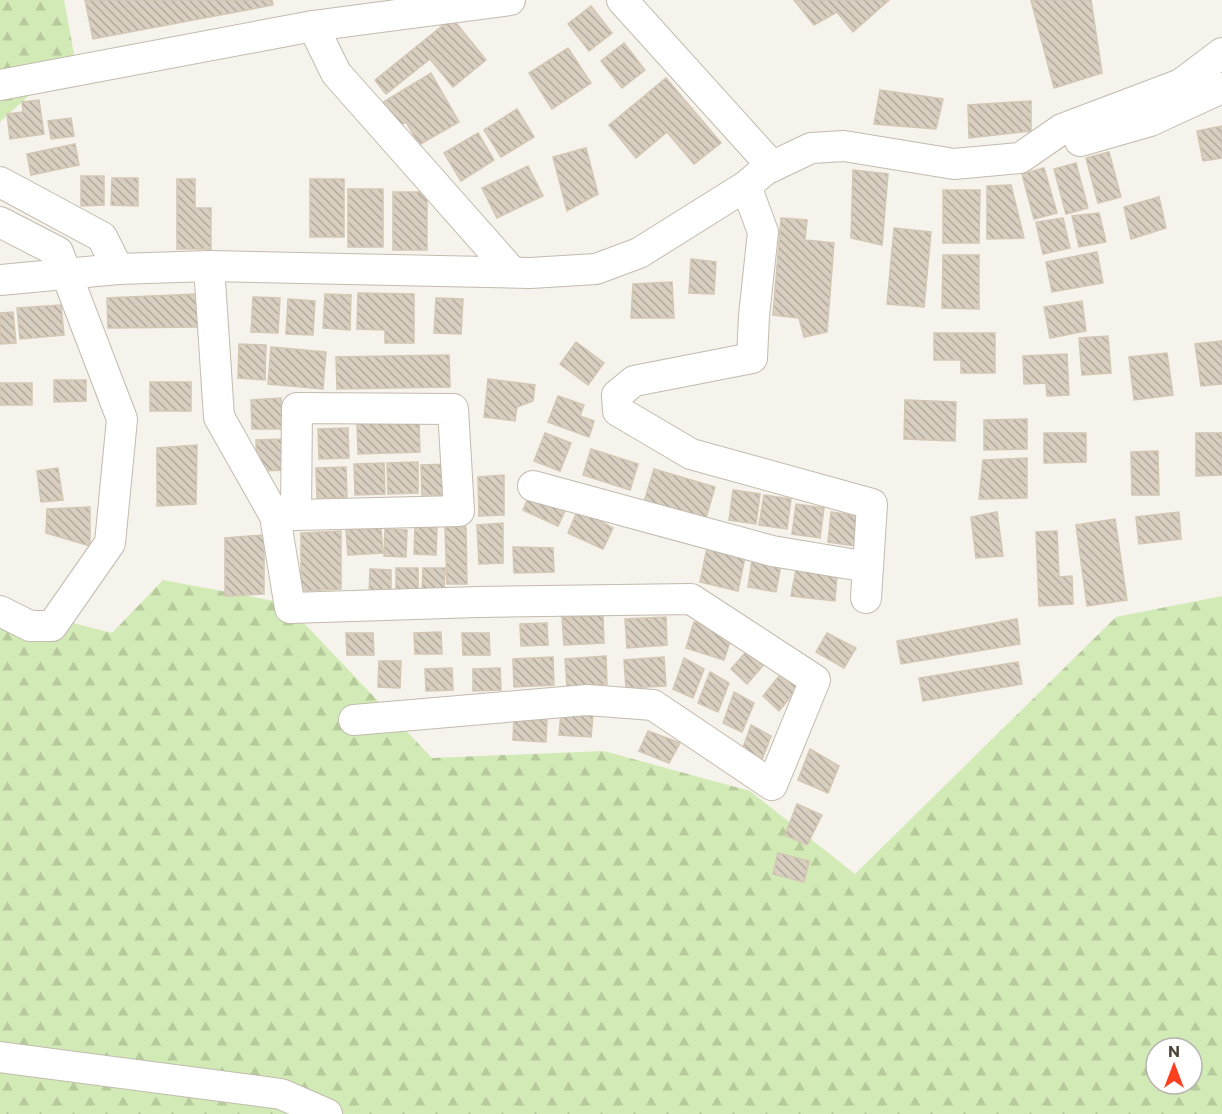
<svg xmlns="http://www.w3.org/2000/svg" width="1222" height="1114" font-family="Commissioner,sans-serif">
<defs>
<pattern id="forest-firs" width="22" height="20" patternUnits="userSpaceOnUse" patternTransform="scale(1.5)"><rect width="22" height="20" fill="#d2eab5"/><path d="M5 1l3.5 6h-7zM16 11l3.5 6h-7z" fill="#b6ca9c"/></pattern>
<pattern id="building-back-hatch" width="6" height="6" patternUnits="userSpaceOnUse" patternTransform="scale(1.5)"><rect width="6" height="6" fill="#d8cfc1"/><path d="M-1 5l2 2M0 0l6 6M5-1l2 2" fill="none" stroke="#b1aa9e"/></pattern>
</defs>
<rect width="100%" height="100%" fill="#f6f3ec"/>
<g fill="url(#forest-firs)" fill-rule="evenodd">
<polygon points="0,0 64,0 74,54 0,122"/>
<path d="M 163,580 L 285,603 L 432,758 L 604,751 L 750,791 L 855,874 L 1116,617 L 1222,596 L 1222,1114 L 0,1114 L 0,604 L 112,633 ZM 1156,1048 L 1192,1048 L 1192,1084 L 1156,1084 Z"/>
</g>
<g fill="url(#building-back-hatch)" stroke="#d3c7b4" stroke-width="1.5">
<polygon points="85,0 272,0 273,5 93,39"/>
<polygon points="794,0 889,0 853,32 837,12 814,25"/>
<polygon points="1031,0 1091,0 1102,73 1054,88"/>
<polygon points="591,6 612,33 589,51 568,24"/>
<polygon points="452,18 486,60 453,87 430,59 386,94 375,80"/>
<polygon points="624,43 645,70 622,88 601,61"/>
<polygon points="568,48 591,83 552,109 529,73"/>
<polygon points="431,73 459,122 419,145 406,122 386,133 372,109"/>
<polygon points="666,78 721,143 694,164 667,132 636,158 609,125"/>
<polygon points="880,90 943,99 936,129 874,124"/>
<polygon points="39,100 44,134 10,139 7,114 23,112 22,102"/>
<polygon points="1031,101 1031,131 969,138 968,105"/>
<polygon points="517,109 534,137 501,157 484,130"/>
<polygon points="71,118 74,136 51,139 48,121"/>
<polygon points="1222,126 1222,158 1203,161 1197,131"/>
<polygon points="478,133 494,160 461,181 444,153"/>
<polygon points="75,144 79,165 31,175 27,154"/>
<polygon points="586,148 598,194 567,211 553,157"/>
<polygon points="1109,152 1121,197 1098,203 1086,158"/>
<polygon points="1076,163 1088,208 1066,214 1054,169"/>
<polygon points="528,166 543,196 497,218 482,188"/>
<polygon points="1044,168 1057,213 1034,219 1022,174"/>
<polygon points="853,170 888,174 882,245 851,238"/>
<polygon points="81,176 104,176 104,205 81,206"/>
<polygon points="112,178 138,178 138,206 111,205"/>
<polygon points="177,179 195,179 195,208 211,208 211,249 177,249"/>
<rect x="310" y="179" width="34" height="58"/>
<polygon points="1011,185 1024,238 987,239 987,186"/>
<rect x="348" y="189" width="35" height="58"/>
<polygon points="943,190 980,190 979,243 943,243"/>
<rect x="393" y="192" width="34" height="58"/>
<polygon points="1159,197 1166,228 1131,239 1124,207"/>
<polygon points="1099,213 1106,242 1079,247 1072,216"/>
<polygon points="781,218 807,220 805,240 834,243 827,332 804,337 799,318 773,315"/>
<polygon points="1063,218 1070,248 1043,254 1036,222"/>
<polygon points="894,228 931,232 924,307 887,304"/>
<polygon points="1097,252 1103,283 1052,292 1046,262"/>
<polygon points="943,255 979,255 979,309 942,308"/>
<polygon points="691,259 716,262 714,294 689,293"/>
<polygon points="672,282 674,318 631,318 633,284"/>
<polygon points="358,293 414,294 414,343 385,343 385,330 357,329"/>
<polygon points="197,294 199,327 108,328 107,298"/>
<polygon points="325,294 351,295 350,330 323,328"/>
<polygon points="253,297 280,298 278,333 251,332"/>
<polygon points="436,298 463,299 461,334 434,333"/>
<polygon points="288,299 315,301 313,335 286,334"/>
<polygon points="1082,301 1086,331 1050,338 1044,307"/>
<polygon points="61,305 64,335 20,339 17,308"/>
<polygon points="13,312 16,343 0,344 0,313"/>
<polygon points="934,333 995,333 995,373 961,373 961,360 934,360"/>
<polygon points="1108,336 1111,373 1082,375 1079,338"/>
<polygon points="1222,341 1222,384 1201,386 1195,344"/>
<polygon points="576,342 604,363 588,385 560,364"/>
<polygon points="239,344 266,345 265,380 238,378"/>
<polygon points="271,347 326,352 323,389 268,384"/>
<polygon points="1167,353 1173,395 1134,400 1129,357"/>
<polygon points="1067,354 1069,395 1047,396 1046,383 1024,384 1023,356"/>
<polygon points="449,355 450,387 337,389 336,357"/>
<polygon points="488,379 535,385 533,401 517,407 515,421 484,417"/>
<polygon points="54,380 86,380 86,401 54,402"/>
<rect x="150" y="382" width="41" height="29"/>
<rect x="0" y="383" width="32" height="22"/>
<polygon points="558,396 584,405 580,416 594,421 589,437 548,422"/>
<polygon points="281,398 282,429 252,429 251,400"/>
<polygon points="905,400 956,402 955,441 904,439"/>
<polygon points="1027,419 1027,449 984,450 984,420"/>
<polygon points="419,422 420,452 358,454 357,423"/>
<polygon points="348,428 349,458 319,459 318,429"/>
<polygon points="545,433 571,443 560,471 534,461"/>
<polygon points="1044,433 1086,433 1086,462 1044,463"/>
<polygon points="1196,433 1222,433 1222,475 1196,476"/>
<polygon points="286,439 287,470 257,471 256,440"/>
<polygon points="197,445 196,504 157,506 157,448"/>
<polygon points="591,449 638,464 630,490 583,475"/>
<polygon points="1158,451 1159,495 1132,495 1131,452"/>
<polygon points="1027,458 1027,498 979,499 983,460"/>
<polygon points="418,462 418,493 388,494 387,463"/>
<polygon points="384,463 385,494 355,495 354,464"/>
<polygon points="451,464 452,495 422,495 421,465"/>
<polygon points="346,467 347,497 317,498 316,468"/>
<polygon points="58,468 63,500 41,502 37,471"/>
<polygon points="654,469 715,487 705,521 644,502"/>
<polygon points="504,475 504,515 479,516 478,477"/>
<polygon points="533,486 568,504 558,526 523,510"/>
<polygon points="733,490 760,494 756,524 729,520"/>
<polygon points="764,495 791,499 787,529 759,525"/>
<polygon points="796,504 824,508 820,538 792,534"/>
<polygon points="90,507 90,546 46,533 47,509"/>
<polygon points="578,509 613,528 603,549 568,533"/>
<polygon points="831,512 859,516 855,546 828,542"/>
<polygon points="997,512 1003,556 976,558 971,517"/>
<polygon points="1179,512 1181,539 1139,544 1136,517"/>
<polygon points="1115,519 1127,600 1087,606 1076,525"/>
<polygon points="503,523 503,563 479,564 477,525"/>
<polygon points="415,527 437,528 436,555 414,554"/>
<polygon points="445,527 466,527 467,584 447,584"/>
<polygon points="381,528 383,553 348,555 346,530"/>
<polygon points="385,529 407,530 406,557 384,556"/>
<polygon points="341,531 341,589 301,591 301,533"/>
<polygon points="1057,531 1059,577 1072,576 1073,604 1039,606 1036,532"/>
<polygon points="264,535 264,594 225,596 225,538"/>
<polygon points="708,543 746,552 738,591 700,582"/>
<polygon points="513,547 553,548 554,572 514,573"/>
<polygon points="752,560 781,565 776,592 748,587"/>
<polygon points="396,568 418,568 418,596 396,595"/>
<polygon points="423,568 445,568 444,595 422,595"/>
<polygon points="370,569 391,570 391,597 369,597"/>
<polygon points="796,569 837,575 835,601 791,596"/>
<polygon points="603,615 604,643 564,645 562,617"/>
<polygon points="666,617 667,645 627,648 625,619"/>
<polygon points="1017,619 1020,644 901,664 897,641"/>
<polygon points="694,622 733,633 724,660 686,648"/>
<polygon points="547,623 548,645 521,646 520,624"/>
<polygon points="441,632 442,654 415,654 414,633"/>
<polygon points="346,633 373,633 374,655 347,655"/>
<polygon points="462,633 489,633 490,655 463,655"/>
<polygon points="827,633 856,648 844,668 816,652"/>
<polygon points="753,644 768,660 747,684 731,669"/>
<polygon points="606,656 607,684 567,687 565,659"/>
<polygon points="553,657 554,685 514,687 513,659"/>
<polygon points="664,657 666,686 626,688 624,660"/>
<polygon points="684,658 704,669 693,698 673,689"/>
<polygon points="379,661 401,661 400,688 378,687"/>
<polygon points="1018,662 1022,684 923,701 919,678"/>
<polygon points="452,668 453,690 426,691 425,669"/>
<polygon points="500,668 501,690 473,691 473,669"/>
<polygon points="784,670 799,687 779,711 763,696"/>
<polygon points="710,672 729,683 718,712 698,703"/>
<polygon points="734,692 754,703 742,732 723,723"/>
<polygon points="561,713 593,715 591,737 559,735"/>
<polygon points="514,718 547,720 546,742 513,740"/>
<polygon points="751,725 771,736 760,765 740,756"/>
<polygon points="648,731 680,743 669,763 639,751"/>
<polygon points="810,749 839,766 828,793 798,780"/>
<polygon points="797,804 822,815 807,845 785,835"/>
<polygon points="778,853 809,861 804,882 773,874"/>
</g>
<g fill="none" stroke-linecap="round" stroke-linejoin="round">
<defs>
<g id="minor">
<polyline points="622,0 772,166"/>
<polyline points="313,26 336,73 512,272"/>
<polyline points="0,85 313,26 510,0"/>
<polyline points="1080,141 1150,121 1222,88"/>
<polyline points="0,182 102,237 118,269"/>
<polyline points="746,186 763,232 754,316 752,358 634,381 617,395 618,411 691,454 872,504 866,598"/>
<polyline points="0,222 58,252 122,419 110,543 52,626 30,626 0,611"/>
<polyline points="209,266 219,417 275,516 290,608 478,602 691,599 815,680 772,785 653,705 587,700 354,720"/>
<polyline points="0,280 118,269 209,266 530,273 596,269 639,253 746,186 765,170 811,148 844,146 954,164 1020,158 1062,129 1181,84 1222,53"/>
<polyline points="533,486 772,551 868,567"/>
<polyline points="275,516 296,515 459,511 453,409 297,408 296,515"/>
<polyline points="0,1057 281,1094 327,1114"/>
</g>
</defs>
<use href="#minor" stroke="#c2bbae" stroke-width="32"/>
<use href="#minor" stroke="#fff" stroke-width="30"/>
</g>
<g transform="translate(1174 1066)"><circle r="28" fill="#ffffff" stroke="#b7b4b0" stroke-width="1.5"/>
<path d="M0-4.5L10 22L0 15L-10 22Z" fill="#fc3f1d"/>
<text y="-9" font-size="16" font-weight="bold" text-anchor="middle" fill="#4b4439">N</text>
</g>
</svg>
